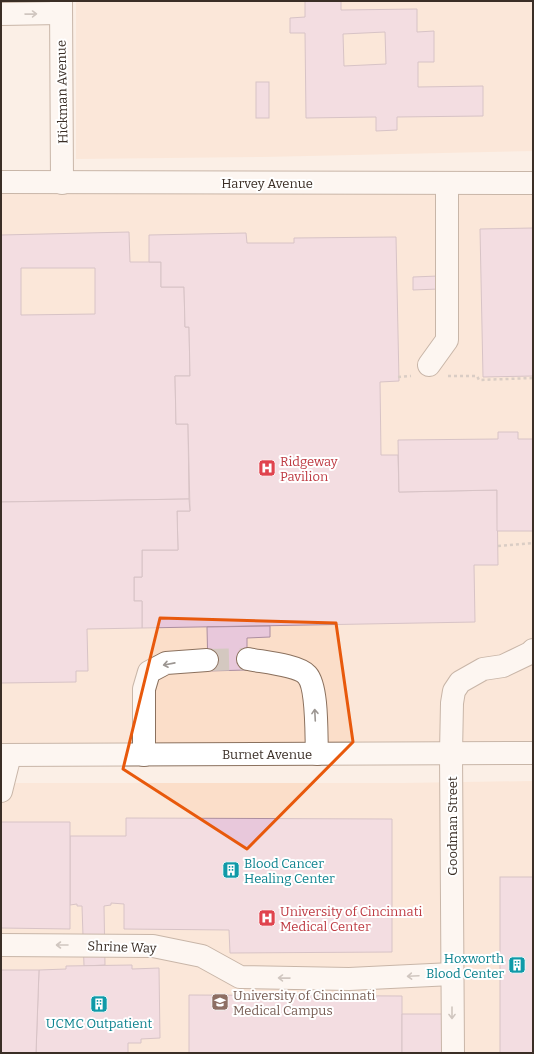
<svg xmlns="http://www.w3.org/2000/svg" width="534" height="1054" font-family="Bitter,serif">
<rect width="100%" height="100%" fill="#fbefe6"/>
<g fill="#fbdec9">
<polygon points="76,1 533,1 533,151 262,157 76,159"/>
<polygon points="1,182 533,183 533,753 1,755"/>
<polygon points="533,781 533,1053 1,1053 1,783 404,783"/>
</g>
<g fill="#e8c8db" stroke="#ac8ea0" fill-rule="evenodd">
<path d="M 305,1 L 341,1 L 341,10 L 417,9 L 417,32 L 434,31 L 434,62 L 418,62 L 418,87 L 483,86 L 483,116 L 397,117 L 397,130 L 376,131 L 376,117 L 306,118 L 305,33 L 290,33 L 290,18 L 305,17 ZM 385,32 L 386,64 L 344,66 L 343,34 Z"/>
<rect x="256" y="82" width="13" height="36"/>
<polygon points="533,228 533,376 483,377 480,229"/>
<path d="M 129,232 L 130,262 L 161,262 L 161,287 L 184,287 L 185,327 L 189,327 L 190,376 L 175,376 L 176,424 L 188,424 L 189,499 L 1,502 L 1,235 ZM 21,268 L 95,268 L 95,314 L 21,315 Z"/>
<polygon points="246,233 247,243 294,243 294,238 396,237 399,381 380,382 381,455 398,455 399,492 497,490 498,565 474,565 475,622 142,628 142,601 134,601 134,577 142,577 142,550 178,550 177,511 190,511 188,424 176,424 175,376 190,376 189,327 185,327 184,287 161,287 161,262 149,262 149,235"/>
<polygon points="438,276 439,289 413,290 413,277"/>
<polygon points="498,432 518,432 518,439 533,439 533,531 497,531 497,490 399,492 398,440 498,439"/>
<polygon points="189,499 190,511 177,511 178,550 142,550 142,577 134,577 134,601 142,601 142,628 87,629 88,671 76,671 76,682 1,683 1,502"/>
<polygon points="270,626 270,637 247,638 247,670 208,671 207,627"/>
<polygon points="126,818 392,819 392,952 230,953 229,930 124,929 124,904 111,903 111,905 104,906 105,965 84,966 82,906 77,906 77,904 70,905 70,836 126,836"/>
<polygon points="1,822 70,822 70,929 1,928"/>
<rect x="500" y="877" width="33" height="176"/>
<polygon points="132,965 132,969 159,968 160,1038 141,1039 141,1043 128,1043 128,1053 36,1053 39,970 66,969 66,966"/>
<polygon points="1,970 39,970 36,1053 1,1053"/>
<polygon points="189,995 402,996 402,1053 189,1053"/>
<polygon points="402,1014 446,1014 447,1053 402,1053"/>
</g>
<g fill="none" stroke-linecap="round" stroke-linejoin="round">
<polyline stroke="#d4c8c0" stroke-width="22" stroke-dasharray="22 11" stroke-linecap="butt" points="207,660 248,659"/>
<defs>
<g id="minor">
<polyline points="61,1 62,183"/>
<polyline points="1,14 61,13"/>
<polyline points="1,182 533,183"/>
<polyline points="429,365 447,340 447,183"/>
<path d="M 248,659 C 262,662 298,665 307,675 C 318,687 316,736 317,754"/>
<polyline points="1,755 533,753"/>
<polyline points="144,755 144,689 149,672 166,663 207,660"/>
<polyline points="1,791 10,755"/>
<polyline points="1,945 153,946 202,956 240,977 349,979 452,974"/>
<polyline points="453,1053 451,753 452,703 454,691 460,682 483,669 503,666 530,653 533,650"/>
</g>
</defs>
<use href="#minor" stroke="#8b715e" stroke-width="24"/>
<g stroke="#b1a59d" stroke-width="2.5" stroke-dasharray="3 3" stroke-linecap="butt">
<polyline points="448,376 477,376 479,380 533,378"/>
<polyline points="398,377 411,376"/>
<polyline points="498,546 533,543"/>
</g>
<use href="#minor" stroke="#fff" stroke-width="22"/>
</g>
<defs><path id="oneway-shaft" d="M-6 0H5M1.5-3L5.5 0L1.5 3" fill="none" stroke-width="1.6" stroke-linecap="round" stroke-linejoin="round"/></defs>
<g stroke="#9c9692">
<use href="#oneway-shaft" transform="translate(31 14) rotate(-1)"/>
<use href="#oneway-shaft" transform="translate(169 664) rotate(169)"/>
<use href="#oneway-shaft" transform="translate(315 715) rotate(-93)"/>
<use href="#oneway-shaft" transform="translate(62 945) rotate(-180)"/>
<use href="#oneway-shaft" transform="translate(413 976) rotate(177)"/>
<use href="#oneway-shaft" transform="translate(284 978) rotate(-179)"/>
<use href="#oneway-shaft" transform="translate(452 1013) rotate(90)"/>
</g>
<path d="M0 0H534V1054H0ZM 160,618 L 336,623 L 353,742 L 247,849 L 123,769 Z" fill="#fbefe6" fill-opacity=".55" fill-rule="evenodd"/>
<path fill="none" stroke="#e8590c" stroke-width="3" stroke-linejoin="round" d="M 160,618 L 336,623 L 353,742 L 247,849 L 123,769 Z"/>
<defs>
<symbol id="hospital-square" viewBox="-11 -11 22 22"><rect x="-9" y="-9" width="18" height="18" rx="4" fill="#e0444e" stroke="#fff"/><path d="M-5-5h3v3.5h4V-5h3V5h-3V1.5h-4V5h-3Z" fill="#fff"/></symbol>
<symbol id="building-square" viewBox="-11 -11 22 22"><rect x="-9" y="-9" width="18" height="18" rx="4" fill="#0f9aa8" stroke="#fff"/><path d="M-4-6H4V6H1V3H-1V6H-4ZM-2.5-4.3h1.7v1.8h-1.7ZM.8-4.3h1.7v1.8H.8ZM-2.5-1h1.7V.8h-1.7ZM.8-1h1.7V.8H.8Z" fill="#fff"/></symbol>
<symbol id="university-square" viewBox="-11 -11 22 22"><rect x="-9" y="-9" width="18" height="18" rx="4" fill="#8d6e63" stroke="#fff"/><path d="M0-5L7-2L0 1L-7-2ZM-4 1L0 2.5L4 1V4Q0 6-4 4Z" fill="#fff"/></symbol>
</defs>
<g fill-rule="evenodd">
<use href="#hospital-square" x="257" y="458" width="20" height="20"/>
<use href="#building-square" x="221" y="860" width="20" height="20"/>
<use href="#hospital-square" x="257" y="908" width="20" height="20"/>
<use href="#building-square" x="507" y="955" width="20" height="20"/>
<use href="#university-square" x="210" y="992" width="20" height="20"/>
<use href="#building-square" x="89" y="994" width="20" height="20"/>
</g>
<g text-anchor="middle" dominant-baseline="central" stroke-width="4" stroke-linejoin="round" paint-order="stroke">
<g font-size="13" fill="#3a2e26" stroke="#fff">
<text transform="translate(62 92) rotate(-91)">Hickman Avenue</text>
<text x="267" y="183">Harvey Avenue</text>
<text x="267" y="754">Burnet Avenue</text>
<text transform="translate(452 826) rotate(-90)">Goodman Street</text>
<text transform="translate(122 947) rotate(2)">Shrine Way</text>
</g>
<g font-size="13" fill="#be3a42" stroke="#fff" text-anchor="start">
<text x="280" y="461">Ridgeway<tspan x="280" dy="15">Pavilion</tspan></text>
<text x="280" y="911">University of Cincinnati<tspan x="280" dy="15">Medical Center</tspan></text>
</g>
<g font-size="13" fill="#0d838f" stroke="#fff" text-anchor="start">
<text x="244" y="863">Blood Cancer<tspan x="244" dy="15">Healing Center</tspan></text>
<text x="504" y="958" text-anchor="end">Hoxworth<tspan x="504" dy="15">Blood Center</tspan></text>
<text x="99" y="1023" text-anchor="middle">UCMC Outpatient</text>
</g>
<g font-size="13" fill="#785e54" stroke="#fff" text-anchor="start">
<text x="233" y="995">University of Cincinnati<tspan x="233" dy="15">Medical Campus</tspan></text>
</g>
</g>
<rect width="534" height="1054" fill="none" stroke="#3a2e26" stroke-width="4"/>
</svg>
